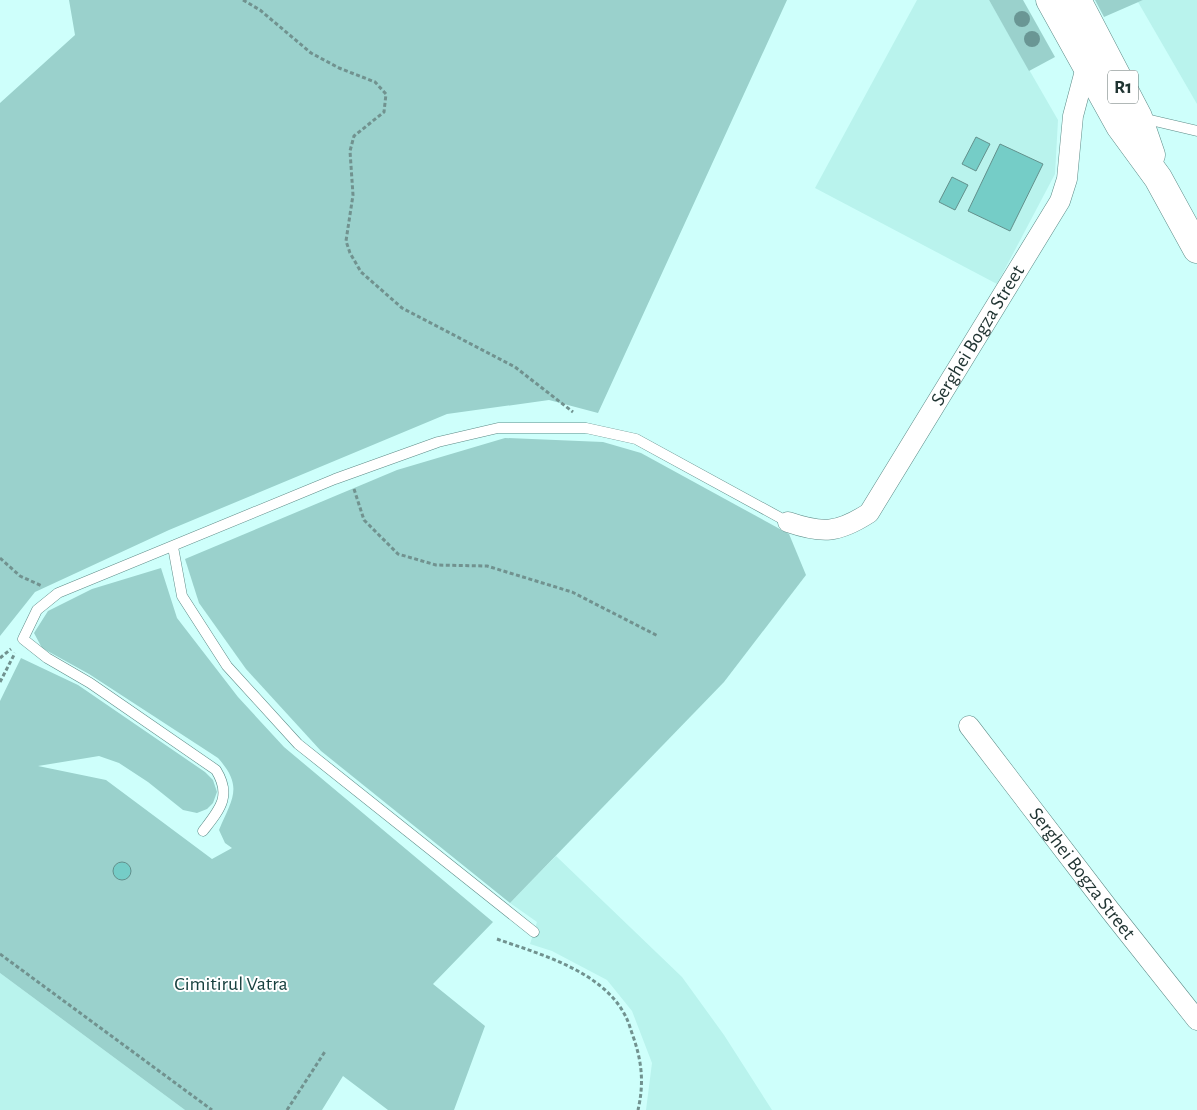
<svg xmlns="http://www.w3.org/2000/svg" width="1197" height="1110" font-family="'Alegreya Sans',sans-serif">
<rect width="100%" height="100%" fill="#cefffb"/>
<g fill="#b9f3ed">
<polygon points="917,0 989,0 1058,120 1055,174 997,284 815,188"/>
<polygon points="1143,0 1197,0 1197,104 1138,2"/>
<polygon points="556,856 682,977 724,1035 772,1110 646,1110 652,1063 632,1011 607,980 552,951 530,944 537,922 510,903"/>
<polygon points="0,973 185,1110 0,1110"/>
</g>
<g fill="#9ad1cc">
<polygon points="69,0 787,0 598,413 549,400 447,414 169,530 35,592 0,636 0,103 75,35"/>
<polygon points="989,0 1023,0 1055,57 1029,71"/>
<polygon points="1095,0 1143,0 1104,17"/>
<polygon points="505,438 603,442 641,453 789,534 806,575 724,682 510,903 321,751 246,669 199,603 185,559 397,470"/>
<path d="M 161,568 L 177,618 L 238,697 L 284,747 L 493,922 L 433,984 L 485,1026 L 454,1110 L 388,1110 L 343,1076 L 322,1110 L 185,1110 L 0,973 L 0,701 L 21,658 L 78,685 L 205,772 L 213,780 L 217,792 L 213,803 L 207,809 L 197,813 L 183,810 L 148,782 L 119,763 L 99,756 L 38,766 L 106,780 L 212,859 L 232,848 L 225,843 L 219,830 C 232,799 244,787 218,758 L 89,674 L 42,648 L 34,633 L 48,611 L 92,589 Z"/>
</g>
<g fill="#75cdc7" stroke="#62908c">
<polygon points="976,137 990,144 976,171 962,164"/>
<polygon points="1000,144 1043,164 1010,231 968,211"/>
<polygon points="952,177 968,185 955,210 939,202"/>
<circle cx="122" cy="871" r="9"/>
</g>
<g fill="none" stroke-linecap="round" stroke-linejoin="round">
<defs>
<g id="lane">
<polyline points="1142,118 1197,131"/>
<polyline points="173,547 182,596 227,666 298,744 534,932"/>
<path d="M 203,831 C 220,809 232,796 216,770 L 90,683 L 47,658 L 23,639 L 37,610 L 58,593 L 335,479 L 438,442 L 498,428 L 586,428 L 636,439 L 788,522"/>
</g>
<g id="street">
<path id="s1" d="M 788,522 C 823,534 838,533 869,513 L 1060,201 L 1067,179 L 1073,116 L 1086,67"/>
<path id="s2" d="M 969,726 L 1109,909 L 1197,1020"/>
</g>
<g id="highway">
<polyline points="1050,0 1120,126 1158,178 1197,249"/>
<polyline points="1077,0 1138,117 1151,155"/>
</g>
</defs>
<use href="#lane" stroke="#5d8b87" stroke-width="11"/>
<use href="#street" stroke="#5d8b87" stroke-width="21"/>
<use href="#highway" stroke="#5d8b87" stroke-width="29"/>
<g stroke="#71928f" stroke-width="3" stroke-dasharray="4 2.5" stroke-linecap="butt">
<polyline points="243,0 260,10 311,53 339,68 375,82 386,94 384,112 354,136 350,151 353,195 346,241 350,253 361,272 402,308 515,367 573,412"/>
<polyline points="354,489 364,520 398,554 436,565 487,566 572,592 658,636"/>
<polyline points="0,558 20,576 42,586"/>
<polyline points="0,658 11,649"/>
<polyline points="0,682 15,653"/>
<path d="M 497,939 C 542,955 603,971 626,1017 C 629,1023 631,1031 634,1039 C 642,1063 644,1084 638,1110"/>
<polyline points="0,954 212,1110"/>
<polyline points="287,1110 326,1050"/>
</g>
<use href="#lane" stroke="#fff" stroke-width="10"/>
<use href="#street" stroke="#fff" stroke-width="20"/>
<use href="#highway" stroke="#fff" stroke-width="28"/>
</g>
<g fill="#6a9694">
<circle cx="1022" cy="19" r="8"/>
<circle cx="1032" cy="39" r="8"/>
</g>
<g text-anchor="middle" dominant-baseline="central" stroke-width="4" stroke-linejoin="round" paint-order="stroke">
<rect fill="#fff" stroke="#62706f" stroke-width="1" x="1108" y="70.5" width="30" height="33" rx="4"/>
<g font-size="19" font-weight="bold" fill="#1f3331">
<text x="1123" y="87">R1</text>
</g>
<g font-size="20" fill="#1f3331" stroke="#fff">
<text stroke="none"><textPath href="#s1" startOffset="294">Serghei Bogza Street</textPath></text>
<text stroke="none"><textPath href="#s2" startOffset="186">Serghei Bogza Street</textPath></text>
</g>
<g font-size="20" fill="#18413f" stroke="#fff">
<text x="231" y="984">Cimitirul Vatra</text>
</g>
</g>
</svg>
